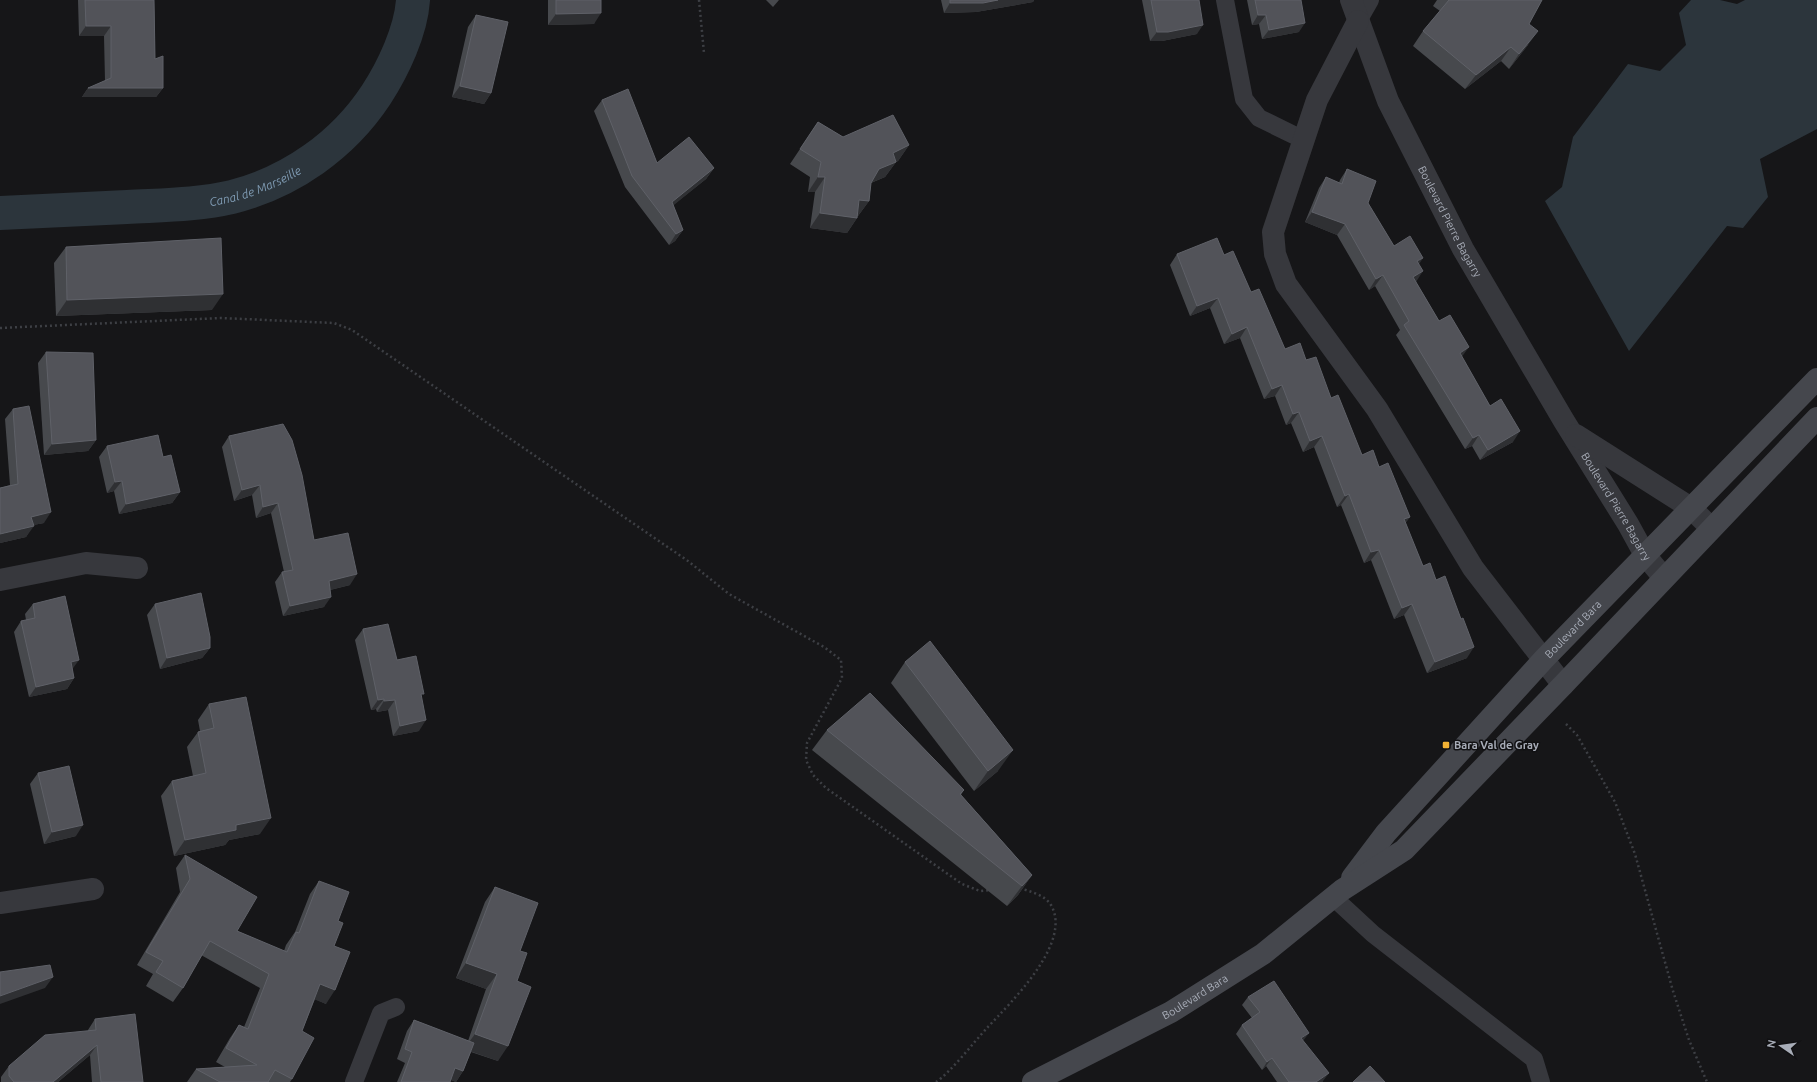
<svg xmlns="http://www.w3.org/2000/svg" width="1817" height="1082" font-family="Ubuntu,sans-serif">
<rect width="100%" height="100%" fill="#161618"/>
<polygon fill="#2c353c" points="1691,0 1720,0 1737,4 1745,0 1817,0 1817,129 1760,159 1768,197 1743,228 1727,226 1629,351 1545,201 1562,187 1573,137 1628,64 1660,71 1686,45 1679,13"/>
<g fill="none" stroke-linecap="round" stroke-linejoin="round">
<path stroke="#2c353c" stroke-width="34" id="s1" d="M 0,213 C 42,211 84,209 127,207 C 161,205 198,205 232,197 C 291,182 343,145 376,95 C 393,69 411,31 413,0"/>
<g stroke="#3d3f44" stroke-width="2.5" stroke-dasharray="2 3" stroke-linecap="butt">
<polyline points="699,0 704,53"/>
<polyline points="0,328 221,318 334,323 352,330 688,561 729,594 824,647 841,660 842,678 807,743 806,760 813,775 826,788 962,884 980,891 990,890"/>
<polyline points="1566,724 1577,735 1615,802 1635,854 1673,991 1689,1040 1707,1082"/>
<path d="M 936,1082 C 951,1072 973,1043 987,1028 C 1010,1003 1073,943 1051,905 C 1045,895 1029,891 1019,888"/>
</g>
<g stroke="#37383d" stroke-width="18">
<polyline points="1225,0 1244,99 1259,118 1304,140"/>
<polyline points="1358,21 1370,0"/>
<polyline points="1333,897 1373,934 1534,1059 1541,1082"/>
<polyline points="354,1082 381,1013 396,1007"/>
</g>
<g stroke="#37383d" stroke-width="22">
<path id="s2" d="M 1351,0 L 1388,101 L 1463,249 L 1564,421 L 1628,524 L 1645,555 L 1664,578"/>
<polyline points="1358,21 1317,100 1273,232 1275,254 1286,284 1377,409 1473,568 1563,685"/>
<polyline points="1576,435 1691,508 1711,528"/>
<polyline points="0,580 86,563 137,568"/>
<polyline points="0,903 93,889"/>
</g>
<g stroke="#45474d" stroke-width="22">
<path id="s3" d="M 1352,878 L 1386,833 L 1544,659 L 1817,379"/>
<path id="s4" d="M 1033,1082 L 1171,1012 L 1263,954 L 1342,890 L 1404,850 L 1563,685 L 1817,418"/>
</g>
</g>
<g fill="#47494d">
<polygon points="78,0 154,0 155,59 163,88 156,97 82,97 88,88 105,81 104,36 79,36"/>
<polygon points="548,0 601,0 594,24 548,25"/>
<polygon points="766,0 779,0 773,7"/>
<polygon points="941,0 1034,0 1033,2 976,12 944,13"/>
<polygon points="1142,0 1199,0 1197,34 1162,41 1150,41"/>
<polygon points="1247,0 1301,0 1299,32 1262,39 1259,24 1252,25"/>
<polygon points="1437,0 1542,0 1529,24 1528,45 1509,69 1501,61 1465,89 1413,46 1423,31 1440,11 1433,6"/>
<polygon points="476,15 491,93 484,104 452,97 468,27"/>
<polygon points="602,100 657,163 714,168 706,179 673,205 683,230 675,241 669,245 625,187 594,111"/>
<polygon points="818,122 843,137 909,145 898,161 896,162 885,177 871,183 869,201 858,216 857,216 857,218 847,233 810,228 815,192 808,192 810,177 790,164"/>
<polygon points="1347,169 1394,246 1419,264 1416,282 1439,321 1462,357 1490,406 1513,442 1480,460 1472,446 1465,449 1396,335 1400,330 1375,286 1369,290 1337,235 1305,222 1319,188 1326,177 1339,183 1340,180"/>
<polygon points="66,247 212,310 56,316 54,263"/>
<polygon points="1177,254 1224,255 1251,292 1285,349 1306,360 1331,398 1362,455 1379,467 1410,517 1405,523 1423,566 1467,658 1427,673 1404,615 1394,619 1371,560 1364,563 1341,505 1337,507 1314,447 1303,452 1291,423 1286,425 1275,396 1264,399 1240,338 1224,344 1210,308 1190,316 1170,265"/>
<polygon points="46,352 96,440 88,451 44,455 38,363"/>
<polygon points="13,409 44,523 33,525 26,537 0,543 0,488 10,485 5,419"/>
<polygon points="229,436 350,585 330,590 324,607 283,616 275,582 282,572 284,572 271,513 256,518 252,495 234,501 222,447"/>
<polygon points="107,446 163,457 180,492 172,503 119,514 114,491 107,493 99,457"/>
<polygon points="33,604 72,669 74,678 67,689 29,697 14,632 21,621 26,620 25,614"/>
<polygon points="155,604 210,648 202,658 160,669 147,615"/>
<polygon points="363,629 397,660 421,697 419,731 393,736 388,710 377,712 376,709 371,710 355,640"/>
<polygon points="905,662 998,771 974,791 891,683"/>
<polygon points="209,704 260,834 229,840 225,845 174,856 161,796 172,781 193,776 187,747 198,732 200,731 198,720"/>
<polygon points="827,730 964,790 961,795 1032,875 1018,895 1007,906 812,750"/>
<polygon points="38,773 76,836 44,844 30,784"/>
<polygon points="185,855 237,931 284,951 286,945 295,932 310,894 319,881 338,921 334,946 326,1004 315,999 302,1031 292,1079 290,1082 187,1082 196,1069 225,1067 216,1062 230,1038 239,1025 244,1027 260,988 201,955 183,988 173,1002 146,986 153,974 137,965 180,892 176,868"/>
<polygon points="495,887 520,951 517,981 498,1061 471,1052 463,1071 456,1082 451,1080 450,1082 397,1082 405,1063 397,1059 407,1031 414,1020 468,1041 486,989 456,978 485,902"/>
<polygon points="1248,997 1303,1041 1323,1081 1322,1082 1277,1082 1266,1066 1262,1070 1236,1034 1242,1025 1252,1018 1242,1005"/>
<polygon points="95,1019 143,1082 92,1082 90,1055 58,1082 1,1082 1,1077 9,1066 88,1031 88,1030"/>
</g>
<g fill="#2f3033">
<polygon points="998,0 1034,0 1033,2 976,12 944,13 950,3"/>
<polygon points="601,13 594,24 548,25 556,14"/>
<polygon points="1258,15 1266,15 1259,24 1252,25"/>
<polygon points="1305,23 1299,32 1262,39 1269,30"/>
<polygon points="1203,25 1197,34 1162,41 1150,41 1157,32"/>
<polygon points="86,26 111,26 104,36 79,36"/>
<polygon points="1538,31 1528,45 1509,69 1519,54"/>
<polygon points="1511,47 1501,61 1465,89 1476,75"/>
<polygon points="460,86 491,93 484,104 452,97"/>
<polygon points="88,88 163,88 156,97 82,97"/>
<polygon points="909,145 898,161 888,165 896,162 885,177 868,184 879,169 893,153"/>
<polygon points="714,168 706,179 664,213 672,202"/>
<polygon points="818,177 825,177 815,192 808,192"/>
<polygon points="859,200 869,201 858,216 849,215"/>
<polygon points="1312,212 1345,224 1337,235 1305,222"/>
<polygon points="820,213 857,218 847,233 810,228"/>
<polygon points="683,230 675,241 669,245 676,234"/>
<polygon points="1423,258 1416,269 1417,261"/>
<polygon points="1423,271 1416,282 1413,277"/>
<polygon points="1383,275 1375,286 1369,290 1376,279"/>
<polygon points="223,294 212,310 56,316 67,300"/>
<polygon points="1218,298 1210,308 1190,316 1197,306"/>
<polygon points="1247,327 1240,338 1224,344 1232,334"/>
<polygon points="1469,347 1461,358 1460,353"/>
<polygon points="1282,385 1275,396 1264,399 1272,389"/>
<polygon points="1299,412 1291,423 1286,425 1293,414"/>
<polygon points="1520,431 1513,442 1480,460 1488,450"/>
<polygon points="1479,435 1472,446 1465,449 1473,438"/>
<polygon points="1322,436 1314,447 1303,452 1310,441"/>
<polygon points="96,440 88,451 44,455 52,444"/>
<polygon points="122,481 114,491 107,493 115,482"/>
<polygon points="260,485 252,495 234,501 242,490"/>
<polygon points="180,492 172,503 119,514 126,504"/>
<polygon points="1349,494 1341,505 1337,507 1345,496"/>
<polygon points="278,503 271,513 256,518 263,507"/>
<polygon points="51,512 44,523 23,527 31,517"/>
<polygon points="1410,517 1402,528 1404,519"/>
<polygon points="34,526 26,537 0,543 0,534"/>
<polygon points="1379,550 1371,560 1364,563 1371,552"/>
<polygon points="357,574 350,585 322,592 329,581"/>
<polygon points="331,597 324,607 283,616 290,606"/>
<polygon points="1412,604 1404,615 1394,619 1402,608"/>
<polygon points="1474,647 1467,658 1427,673 1435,662"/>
<polygon points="210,648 202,658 160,669 167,658"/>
<polygon points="79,660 71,671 71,662"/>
<polygon points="74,678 67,689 29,697 36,687"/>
<polygon points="384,699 376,709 371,710 378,700"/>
<polygon points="395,700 388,710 377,712 384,701"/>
<polygon points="426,720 419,731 393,736 400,726"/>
<polygon points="1013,750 998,771 974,791 988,771"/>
<polygon points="271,818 260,834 229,840 225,845 174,856 185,840 236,825"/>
<polygon points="83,825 76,836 44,844 52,832"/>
<polygon points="1032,875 1018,895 1007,906 1022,886"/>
<polygon points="466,963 497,974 486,989 456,978"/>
<polygon points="53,977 45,988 0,1004 0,996"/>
<polygon points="320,984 335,990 326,1004 311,998"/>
<polygon points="1309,1033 1303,1041 1301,1038"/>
<polygon points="475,1034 508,1046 498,1061 464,1049"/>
<polygon points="97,1045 90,1055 58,1082 53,1082"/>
<polygon points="1272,1058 1266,1066 1262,1070 1267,1062"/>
<polygon points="455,1068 463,1071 456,1082 448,1079"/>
<polygon points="1329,1073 1323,1081 1322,1082 1316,1082"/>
</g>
<g fill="#525359" stroke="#5f6168">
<polygon points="85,0 154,0 155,59 163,56 163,88 88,88 111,78 111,26 86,26"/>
<polygon points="556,0 601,0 601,13 556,14"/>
<polygon points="950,0 998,0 983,3 950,3"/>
<polygon points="1151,0 1199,0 1203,25 1168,32 1157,32"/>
<polygon points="1255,0 1301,0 1305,23 1269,30 1266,15 1258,15"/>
<polygon points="1449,0 1542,0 1529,24 1538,31 1519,54 1511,47 1476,75 1423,31"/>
<polygon points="476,15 508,22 491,93 460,86"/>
<polygon points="628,89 657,163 689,137 714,168 672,202 683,230 676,234 632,176 602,100"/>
<polygon points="893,115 909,145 893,153 896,162 879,169 871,183 869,201 859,200 857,218 820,213 825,177 818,177 821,162 800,149 818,122 843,137"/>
<polygon points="1347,169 1376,181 1368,203 1394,246 1410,236 1423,258 1417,261 1423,271 1413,277 1439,321 1450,315 1469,347 1460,353 1490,406 1501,399 1520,431 1488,450 1479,435 1473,438 1404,325 1409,321 1383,275 1376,279 1345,224 1312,212 1326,177 1342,184"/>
<polygon points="221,238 223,294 67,300 66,247"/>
<polygon points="1217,238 1224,255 1233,251 1251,292 1259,289 1285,349 1300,343 1306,360 1316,357 1331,398 1338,395 1362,455 1373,450 1379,467 1388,463 1410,517 1404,519 1423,566 1430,563 1436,580 1445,576 1461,619 1463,618 1474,647 1435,662 1412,604 1402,608 1379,550 1371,552 1349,494 1345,496 1322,436 1310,441 1299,412 1293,414 1282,385 1272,389 1247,327 1232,334 1218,298 1197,306 1177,254"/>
<polygon points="46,352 93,353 96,440 52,444"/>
<polygon points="29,406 51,512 31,517 34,526 0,534 0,488 18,484 13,409"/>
<polygon points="283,424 292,440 302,475 314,540 348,533 357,574 329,581 331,597 290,606 282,572 293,570 278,503 263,507 260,485 242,490 229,436"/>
<polygon points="158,435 163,457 171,455 180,492 126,504 122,481 115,482 107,446"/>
<polygon points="201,593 210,637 210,648 167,658 155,604"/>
<polygon points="65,596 79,660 71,662 74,678 36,687 21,621 35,618 33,604"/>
<polygon points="388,624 397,660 416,656 424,694 421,694 426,720 400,726 395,700 384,701 384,699 378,700 363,629"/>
<polygon points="930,641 1013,750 988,771 905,662"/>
<polygon points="870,693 964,790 960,794 1032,875 1022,886 827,730"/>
<polygon points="246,697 271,818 236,825 236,830 185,840 172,781 206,773 198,732 214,728 209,704"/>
<polygon points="69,766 83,825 52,832 38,773"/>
<polygon points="185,855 257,897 237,931 287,952 296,932 299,933 319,881 349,892 338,921 343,923 334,946 350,952 335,990 320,984 302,1031 314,1038 292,1079 275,1070 268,1082 220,1082 196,1069 257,1065 226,1048 239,1025 248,1029 269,974 210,941 183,988 156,972 163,961 146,952 190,879"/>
<polygon points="495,887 538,903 520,951 527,953 517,981 531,987 508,1046 475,1034 497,974 466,963"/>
<polygon points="50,965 53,977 0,996 0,972"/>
<polygon points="1274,981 1309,1033 1301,1038 1329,1073 1316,1082 1289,1082 1272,1058 1267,1062 1242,1025 1260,1012 1248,997"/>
<polygon points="135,1014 143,1082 101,1082 97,1045 53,1082 14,1082 9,1076 9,1066 45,1035 96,1030 95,1019"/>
<polygon points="414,1020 474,1043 463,1071 455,1068 450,1082 401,1082 412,1052 405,1049"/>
<polygon points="1370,1066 1385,1082 1353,1082"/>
</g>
<rect fill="#f2b134" stroke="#111113" stroke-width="1.5" x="1442" y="741" width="8" height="8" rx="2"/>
<g text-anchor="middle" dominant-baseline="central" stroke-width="3" stroke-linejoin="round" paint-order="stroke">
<g font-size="11" fill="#a8adb8" stroke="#111113">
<text stroke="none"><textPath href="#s2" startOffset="243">Boulevard Pierre Bagarry</textPath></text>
<text stroke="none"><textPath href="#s2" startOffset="573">Boulevard Pierre Bagarry</textPath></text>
<text stroke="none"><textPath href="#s3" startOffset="333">Boulevard Bara</textPath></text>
<text stroke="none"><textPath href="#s4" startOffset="183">Boulevard Bara</textPath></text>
</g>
<g font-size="11" font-weight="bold" fill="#a8adb8" stroke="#111113" text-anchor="start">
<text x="1454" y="745">Bara Val de Gray</text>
</g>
<g font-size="12" font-style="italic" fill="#7f9bb3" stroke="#111113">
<text stroke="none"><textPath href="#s1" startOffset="258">Canal de Marseille</textPath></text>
</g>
</g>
<g transform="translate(1781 1046) rotate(283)" stroke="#111113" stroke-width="3" paint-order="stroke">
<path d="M0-3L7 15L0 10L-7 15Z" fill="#a8adb8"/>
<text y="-6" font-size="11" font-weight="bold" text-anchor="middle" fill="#a8adb8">N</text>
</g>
</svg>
